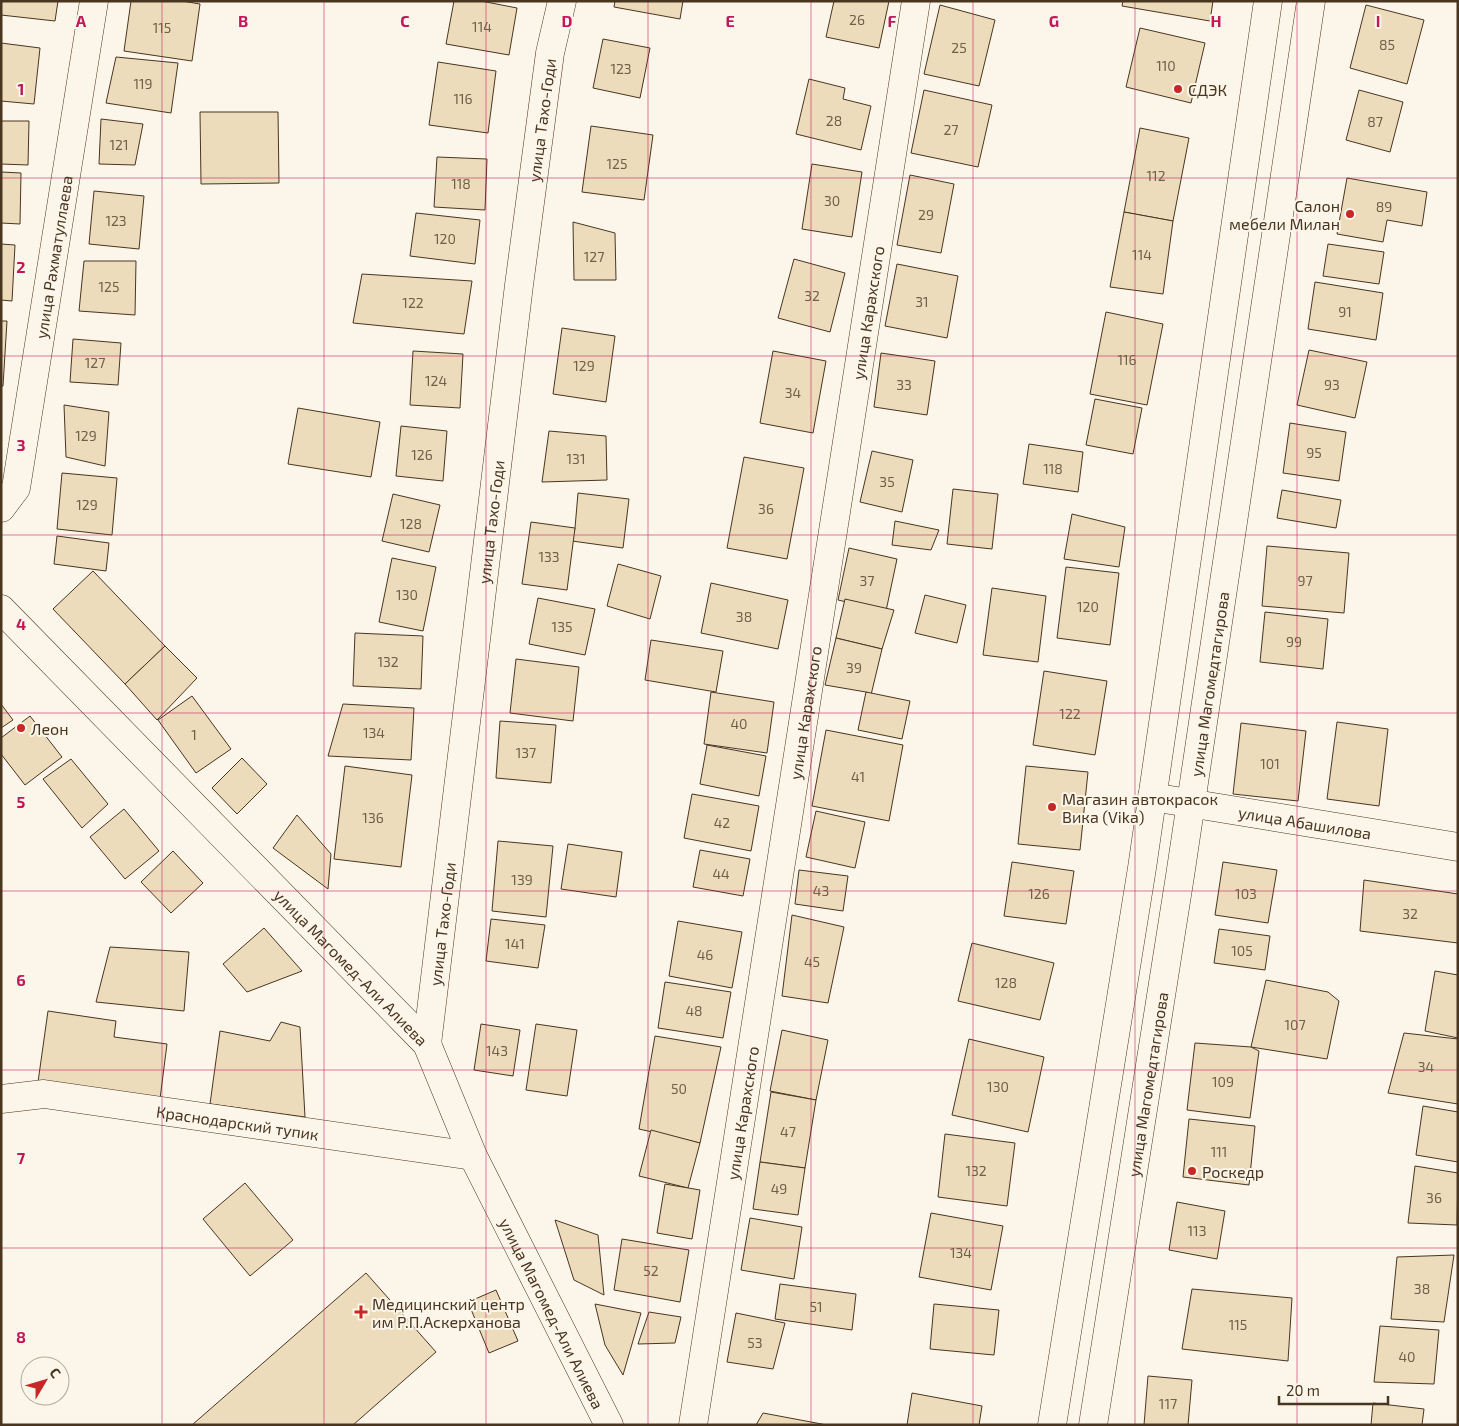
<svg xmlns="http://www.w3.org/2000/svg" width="1459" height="1426" font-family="'Exo 2',sans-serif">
<rect width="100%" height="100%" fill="#fbf6e9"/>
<g fill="#ecdcbc" stroke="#4a3520">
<polygon points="1,1 58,1 55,21 1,15"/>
<polygon points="131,1 182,1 200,4 192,61 124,51"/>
<polygon points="454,1 481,1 517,8 509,55 446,44"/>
<polygon points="615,1 683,1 680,19 614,7"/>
<polygon points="834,1 889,1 879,48 826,37"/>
<polygon points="1123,1 1213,1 1210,21 1122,6"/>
<polygon points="940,5 995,20 979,86 924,74"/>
<polygon points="1366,5 1424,20 1407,84 1350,68"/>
<polygon points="1140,28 1205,43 1191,103 1126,87"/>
<polygon points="603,39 650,48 640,98 593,88"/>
<polygon points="1,43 40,48 34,104 1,101"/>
<polygon points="116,57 178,63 171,113 106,103"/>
<polygon points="438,62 496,71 488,133 429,125"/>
<polygon points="809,79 845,88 843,99 871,106 861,150 796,134"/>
<polygon points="924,90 992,105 978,167 911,153"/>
<polygon points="1359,90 1403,102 1390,152 1346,140"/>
<polygon points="200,112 278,112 279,183 201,184"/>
<polygon points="101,119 143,124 135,165 99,164"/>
<polygon points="1,121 29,121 28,165 1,164"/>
<polygon points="591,126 653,135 644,200 582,192"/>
<polygon points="1140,128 1189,138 1173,221 1124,212"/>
<polygon points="437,157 487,159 485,210 434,207"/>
<polygon points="812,164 862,172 852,237 802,229"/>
<polygon points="1,172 21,173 20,224 1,223"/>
<polygon points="910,175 954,184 941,253 897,245"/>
<polygon points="1347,178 1427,192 1422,226 1387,220 1383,242 1337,234"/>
<polygon points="94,191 144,196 139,249 89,244"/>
<polygon points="1124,212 1173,221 1163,294 1110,287"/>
<polygon points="416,213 480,220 475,264 410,256"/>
<polygon points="573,222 615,233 616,280 574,280"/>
<polygon points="1,244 15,245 12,301 1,300"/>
<polygon points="1328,244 1384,252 1379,284 1323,276"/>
<polygon points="794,259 845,273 830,332 778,318"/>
<polygon points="84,261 136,261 135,315 79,311"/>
<polygon points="897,264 958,276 947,338 885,326"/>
<polygon points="362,274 472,281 464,334 353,323"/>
<polygon points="1315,282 1383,293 1376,340 1308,329"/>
<polygon points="1106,312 1163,324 1147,405 1090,394"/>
<polygon points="1,321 7,321 3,386 1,386"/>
<polygon points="562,328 615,336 606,402 553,394"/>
<polygon points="73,339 121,343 118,385 70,382"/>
<polygon points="1309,350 1367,362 1355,418 1297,405"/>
<polygon points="413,351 463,354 460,408 410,405"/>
<polygon points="773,351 826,361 813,433 760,423"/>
<polygon points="881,353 935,361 927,415 874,407"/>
<polygon points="1095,399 1142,408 1133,454 1086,445"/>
<polygon points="64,405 109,412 105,466 66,457"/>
<polygon points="298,408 380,422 371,477 288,464"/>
<polygon points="1290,423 1346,432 1339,481 1283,473"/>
<polygon points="401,426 447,431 443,481 396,476"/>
<polygon points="549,431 606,436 607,480 542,482"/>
<polygon points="1029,444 1083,452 1078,492 1023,484"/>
<polygon points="872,451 913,460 902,512 860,502"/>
<polygon points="744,457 804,468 787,559 727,548"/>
<polygon points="62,473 117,478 112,535 57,529"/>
<polygon points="953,489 998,494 992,549 947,544"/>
<polygon points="1282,490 1341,500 1336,528 1277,518"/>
<polygon points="578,493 629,499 623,548 572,541 575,528"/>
<polygon points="393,494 440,505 429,552 382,541"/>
<polygon points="1072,514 1125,527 1119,567 1064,559"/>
<polygon points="895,521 939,530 931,550 892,545"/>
<polygon points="531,522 575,528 567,590 522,584"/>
<polygon points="57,536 109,543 106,571 54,564"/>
<polygon points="1267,546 1349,553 1344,613 1262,606"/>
<polygon points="849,548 897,559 886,611 838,600"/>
<polygon points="392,558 436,567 423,631 379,622"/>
<polygon points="618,564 661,576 650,619 607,606"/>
<polygon points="1066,567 1119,573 1110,645 1057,638"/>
<polygon points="93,571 165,646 125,684 53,609"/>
<polygon points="711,583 788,600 778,649 701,633"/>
<polygon points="992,588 1046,596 1038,662 983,655"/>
<polygon points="925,595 966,605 957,643 915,633"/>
<polygon points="538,598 595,609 585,655 529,644"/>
<polygon points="845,599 894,610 882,649 836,638"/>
<polygon points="1265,612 1328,619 1323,669 1260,662"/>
<polygon points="355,633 423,636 421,689 353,686"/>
<polygon points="836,638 882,649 871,695 866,692 825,685"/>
<polygon points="651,640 723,651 716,692 645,680"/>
<polygon points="165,646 197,678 157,720 125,684"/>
<polygon points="516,659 579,667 573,721 510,713"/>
<polygon points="1044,671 1107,681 1095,755 1033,745"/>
<polygon points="711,692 774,702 767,753 704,744"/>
<polygon points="866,692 910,701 902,739 858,730"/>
<polygon points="192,696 231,749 196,773 158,720"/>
<polygon points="1,704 13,720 1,728"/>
<polygon points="343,704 414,708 411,760 328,756"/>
<polygon points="30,716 62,757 25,785 1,754 1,738"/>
<polygon points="500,721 556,725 551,783 496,778"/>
<polygon points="1337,722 1388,729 1379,806 1327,799"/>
<polygon points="1241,723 1306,731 1298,801 1233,794"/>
<polygon points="826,730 903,745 889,821 812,806"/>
<polygon points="707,745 766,756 759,796 700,784"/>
<polygon points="242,758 267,784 237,814 212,788"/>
<polygon points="71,759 108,804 82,828 43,779"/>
<polygon points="345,766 412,775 401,867 334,859"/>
<polygon points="1026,766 1088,772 1080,850 1018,844"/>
<polygon points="692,794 759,806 751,851 684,838"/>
<polygon points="124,809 159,851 125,879 90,837"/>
<polygon points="816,811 865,822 855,868 806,857"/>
<polygon points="297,815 331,854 328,889 273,848"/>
<polygon points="498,841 553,846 546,917 492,911"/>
<polygon points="568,844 622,852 616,897 561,889"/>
<polygon points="700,850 750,859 743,896 693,887"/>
<polygon points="173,851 203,883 171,913 141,882"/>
<polygon points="1012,862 1074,871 1066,924 1004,916"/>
<polygon points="1223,862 1277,870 1268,923 1215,915"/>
<polygon points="799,870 848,876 843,911 795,904"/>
<polygon points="1364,880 1458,894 1458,943 1360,931"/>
<polygon points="792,915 844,927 828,1003 782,996"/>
<polygon points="491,919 545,925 538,968 486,961"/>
<polygon points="678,921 742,932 732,988 669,976"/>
<polygon points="264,928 302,971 247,992 223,964"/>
<polygon points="1219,929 1270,936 1265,970 1214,963"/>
<polygon points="972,943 1054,963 1040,1020 958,1001"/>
<polygon points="110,947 189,952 184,1011 96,1002"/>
<polygon points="1435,971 1458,975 1458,1038 1425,1031"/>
<polygon points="1266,980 1328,992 1339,1001 1327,1059 1251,1047"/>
<polygon points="665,982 731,992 723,1038 658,1028"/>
<polygon points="48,1011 116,1021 114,1037 167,1044 160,1099 38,1082"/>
<polygon points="281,1022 300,1027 305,1117 210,1104 220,1031 270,1041"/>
<polygon points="481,1024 520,1030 513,1076 474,1070"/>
<polygon points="536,1024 577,1030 567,1096 526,1090"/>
<polygon points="782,1030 828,1040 816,1100 770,1091"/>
<polygon points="1404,1033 1458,1039 1458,1104 1388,1093"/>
<polygon points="655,1036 721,1047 700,1143 639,1129"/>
<polygon points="969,1039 1044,1057 1028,1132 952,1115"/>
<polygon points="1195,1043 1251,1047 1259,1051 1250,1118 1187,1110"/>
<polygon points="771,1092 816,1100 805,1168 760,1162"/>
<polygon points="1423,1106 1458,1112 1458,1162 1416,1155"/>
<polygon points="1189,1119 1255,1126 1249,1185 1183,1177"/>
<polygon points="651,1130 700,1143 688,1188 639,1176"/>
<polygon points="945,1134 1015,1143 1007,1206 938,1197"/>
<polygon points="760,1162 805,1168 798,1215 753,1209"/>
<polygon points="1415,1166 1458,1173 1457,1225 1408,1223"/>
<polygon points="245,1183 293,1240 250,1276 203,1219"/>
<polygon points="665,1184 700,1190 692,1239 657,1233"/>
<polygon points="1177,1202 1225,1211 1217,1259 1169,1250"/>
<polygon points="931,1213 1003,1226 991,1290 919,1277"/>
<polygon points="750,1218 802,1227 794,1279 741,1270"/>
<polygon points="555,1220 598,1235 604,1295 574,1280"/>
<polygon points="622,1239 689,1250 680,1302 614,1290"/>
<polygon points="1454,1255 1444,1322 1391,1319 1397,1257"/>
<polygon points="366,1273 436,1352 353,1425 192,1425"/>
<polygon points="780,1284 856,1294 852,1330 775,1319"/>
<polygon points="1192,1289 1292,1298 1288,1361 1182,1349"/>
<polygon points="496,1290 518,1341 489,1353 468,1302"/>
<polygon points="595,1304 641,1313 623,1375 605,1345"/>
<polygon points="934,1304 999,1310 994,1355 930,1349"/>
<polygon points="649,1312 681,1317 675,1343 638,1344"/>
<polygon points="736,1313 785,1323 773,1369 727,1362"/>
<polygon points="1380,1326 1439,1330 1434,1384 1374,1382"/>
<polygon points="1148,1376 1192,1380 1188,1425 1144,1425"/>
<polygon points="912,1393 982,1406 979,1425 907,1425"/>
<polygon points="1373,1403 1424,1409 1422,1425 1371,1425"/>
<polygon points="763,1413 827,1425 756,1425"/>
</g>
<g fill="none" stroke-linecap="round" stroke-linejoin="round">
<defs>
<g id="street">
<path id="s1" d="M 1,508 L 16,488 L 94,1"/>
<path id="s2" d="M 1,609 L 427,1044 L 473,1156 L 609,1425"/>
<path id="s3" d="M 1152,797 L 1458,847"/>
<path id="s4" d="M 427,1044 L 519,285 L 550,53 L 562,1"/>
<path id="s5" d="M 1,1099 L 44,1094 L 473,1156"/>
<path id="s6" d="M 693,1425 L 916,1"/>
</g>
<g id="primary">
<polyline points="1052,1425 1142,868 1268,1"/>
<path id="s7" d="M 1093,1425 L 1180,876 L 1311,1"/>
</g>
</defs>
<use href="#street" stroke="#4a3520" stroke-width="29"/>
<use href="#primary" stroke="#4a3520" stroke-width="29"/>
<use href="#street" stroke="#fbf6e9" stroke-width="28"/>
<use href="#primary" stroke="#fbf6e9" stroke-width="28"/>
</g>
<path fill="none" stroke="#c2185b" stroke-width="1" stroke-opacity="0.55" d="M 162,1 L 162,1425M 324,1 L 324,1425M 486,1 L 486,1425M 648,1 L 648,1425M 811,1 L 811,1425M 973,1 L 973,1425M 1135,1 L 1135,1425M 1297,1 L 1297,1425M 1,178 L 1458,178M 1,356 L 1458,356M 1,535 L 1458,535M 1,713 L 1458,713M 1,891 L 1458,891M 1,1070 L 1458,1070M 1,1248 L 1458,1248"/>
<g fill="#c62828" stroke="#fbf6e9" stroke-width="2">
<circle cx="1178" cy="89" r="5"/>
<circle cx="1350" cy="214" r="5"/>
<circle cx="21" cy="728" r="5"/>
<circle cx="1052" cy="807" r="5"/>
<circle cx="1192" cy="1171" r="5"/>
<path d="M358.5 1304.5h5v5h5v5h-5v5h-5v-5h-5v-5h5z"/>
</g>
<g text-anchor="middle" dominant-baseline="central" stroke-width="4" stroke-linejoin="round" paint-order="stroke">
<g font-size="14" fill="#725f47">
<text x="857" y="19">26</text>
<text x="482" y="26">114</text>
<text x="162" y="27">115</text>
<text x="1387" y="44">85</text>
<text x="959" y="47">25</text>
<text x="1166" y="65">110</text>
<text x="621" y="68">123</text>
<text x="143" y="83">119</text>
<text x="463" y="98">116</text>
<text x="834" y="120">28</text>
<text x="1375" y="121">87</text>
<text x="951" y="129">27</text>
<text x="119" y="144">121</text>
<text x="617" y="163">125</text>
<text x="1156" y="175">112</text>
<text x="461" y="183">118</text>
<text x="832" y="200">30</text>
<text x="1384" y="206">89</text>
<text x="926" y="214">29</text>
<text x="116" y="220">123</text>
<text x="445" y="238">120</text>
<text x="1142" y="254">114</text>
<text x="594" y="256">127</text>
<text x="109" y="286">125</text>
<text x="812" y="295">32</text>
<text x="922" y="301">31</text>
<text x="413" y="302">122</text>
<text x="1345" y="311">91</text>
<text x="1127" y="359">116</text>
<text x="95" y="362">127</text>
<text x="584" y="365">129</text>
<text x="436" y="380">124</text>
<text x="904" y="384">33</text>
<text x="1332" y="384">93</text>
<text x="793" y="392">34</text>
<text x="86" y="435">129</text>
<text x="1314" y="452">95</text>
<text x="422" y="454">126</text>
<text x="576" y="458">131</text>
<text x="1053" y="468">118</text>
<text x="887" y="481">35</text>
<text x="87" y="504">129</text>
<text x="766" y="508">36</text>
<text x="411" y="523">128</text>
<text x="549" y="556">133</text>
<text x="867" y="580">37</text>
<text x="1305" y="580">97</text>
<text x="407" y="594">130</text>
<text x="1088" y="606">120</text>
<text x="744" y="616">38</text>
<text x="562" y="626">135</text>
<text x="1294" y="641">99</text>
<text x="388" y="661">132</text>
<text x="854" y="667">39</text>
<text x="1070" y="713">122</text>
<text x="739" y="723">40</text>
<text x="374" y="732">134</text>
<text x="194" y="734">1</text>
<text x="526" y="752">137</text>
<text x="1270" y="763">101</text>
<text x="858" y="776">41</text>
<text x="373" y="817">136</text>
<text x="722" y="822">42</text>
<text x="721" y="873">44</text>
<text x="522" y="879">139</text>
<text x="821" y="890">43</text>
<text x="1039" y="893">126</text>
<text x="1246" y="893">103</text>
<text x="1410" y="913">32</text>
<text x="515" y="943">141</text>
<text x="1242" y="950">105</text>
<text x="705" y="954">46</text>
<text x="812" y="961">45</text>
<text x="1006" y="982">128</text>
<text x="694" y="1010">48</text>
<text x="1295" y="1024">107</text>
<text x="497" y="1050">143</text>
<text x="1426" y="1066">34</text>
<text x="1223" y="1081">109</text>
<text x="998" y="1086">130</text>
<text x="679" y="1088">50</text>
<text x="788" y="1131">47</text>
<text x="1219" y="1151">111</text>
<text x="976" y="1170">132</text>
<text x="779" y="1188">49</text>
<text x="1434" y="1197">36</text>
<text x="1197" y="1230">113</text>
<text x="961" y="1252">134</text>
<text x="651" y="1270">52</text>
<text x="1422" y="1288">38</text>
<text x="816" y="1306">51</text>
<text x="1238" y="1324">115</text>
<text x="755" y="1342">53</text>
<text x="1407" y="1356">40</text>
<text x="1168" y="1403">117</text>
</g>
<g font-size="16" fill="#4a3520" stroke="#fbf6e9" text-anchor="start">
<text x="1188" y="89">СДЭК</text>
<text x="1340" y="205" text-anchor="end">Салон<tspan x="1340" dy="18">мебели Милан</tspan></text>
<text x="31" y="728">Леон</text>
<text x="1062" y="798">Магазин автокрасок<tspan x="1062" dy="18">Вика (Vika)</tspan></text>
<text x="1202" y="1171">Роскедр</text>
<text x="372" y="1303">Медицинский центр<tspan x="372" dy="18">им Р.П.Аскерханова</tspan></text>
</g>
<g font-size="16" fill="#4a3520" stroke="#fbf6e9">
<text stroke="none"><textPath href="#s4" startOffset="931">улица Тахо-Годи</textPath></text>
<text stroke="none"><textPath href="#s1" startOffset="259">улица Рахматуллаева</textPath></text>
<text stroke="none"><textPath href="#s6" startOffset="1126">улица Карахского</textPath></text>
<text stroke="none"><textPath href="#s4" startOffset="526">улица Тахо-Годи</textPath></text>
<text stroke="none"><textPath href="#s7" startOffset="750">улица Магомедтагирова</textPath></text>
<text stroke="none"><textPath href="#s6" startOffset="721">улица Карахского</textPath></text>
<text stroke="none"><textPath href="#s3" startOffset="155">улица Абашилова</textPath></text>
<text stroke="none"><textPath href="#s4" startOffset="121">улица Тахо-Годи</textPath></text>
<text stroke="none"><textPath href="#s2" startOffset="501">улица Магомед-Али Алиева</textPath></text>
<text stroke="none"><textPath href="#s7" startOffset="345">улица Магомедтагирова</textPath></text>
<text stroke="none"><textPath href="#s6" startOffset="316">улица Карахского</textPath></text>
<text stroke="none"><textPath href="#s5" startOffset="239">Краснодарский тупик</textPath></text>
<text stroke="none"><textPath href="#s2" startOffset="906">улица Магомед-Али Алиева</textPath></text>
</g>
</g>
<g font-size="16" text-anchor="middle" font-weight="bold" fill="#c2185b" stroke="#fbf6e9" stroke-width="4" stroke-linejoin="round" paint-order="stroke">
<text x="81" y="27">A</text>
<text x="243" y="27">B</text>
<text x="405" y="27">C</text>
<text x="567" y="27">D</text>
<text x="730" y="27">E</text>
<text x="892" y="27">F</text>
<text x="1054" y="27">G</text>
<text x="1216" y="27">H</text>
<text x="1378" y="27">I</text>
<text x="21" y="95">1</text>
<text x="21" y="273">2</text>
<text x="21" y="451">3</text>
<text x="21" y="630">4</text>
<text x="21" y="808">5</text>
<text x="21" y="986">6</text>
<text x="21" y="1164">7</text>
<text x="21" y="1343">8</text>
</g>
<rect width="1459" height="1426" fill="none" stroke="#4a3520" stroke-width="5"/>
<g transform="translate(45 1381) rotate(52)"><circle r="24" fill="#fbf6e9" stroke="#b4a999"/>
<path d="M0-4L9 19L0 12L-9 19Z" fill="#c62828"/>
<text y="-8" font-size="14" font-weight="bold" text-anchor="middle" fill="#4a3520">С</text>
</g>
<path d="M1279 1396v8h109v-8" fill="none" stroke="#4a3520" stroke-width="2.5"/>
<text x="1286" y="1396" font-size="15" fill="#4a3520" stroke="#fbf6e9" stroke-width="4" paint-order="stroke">20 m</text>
</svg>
